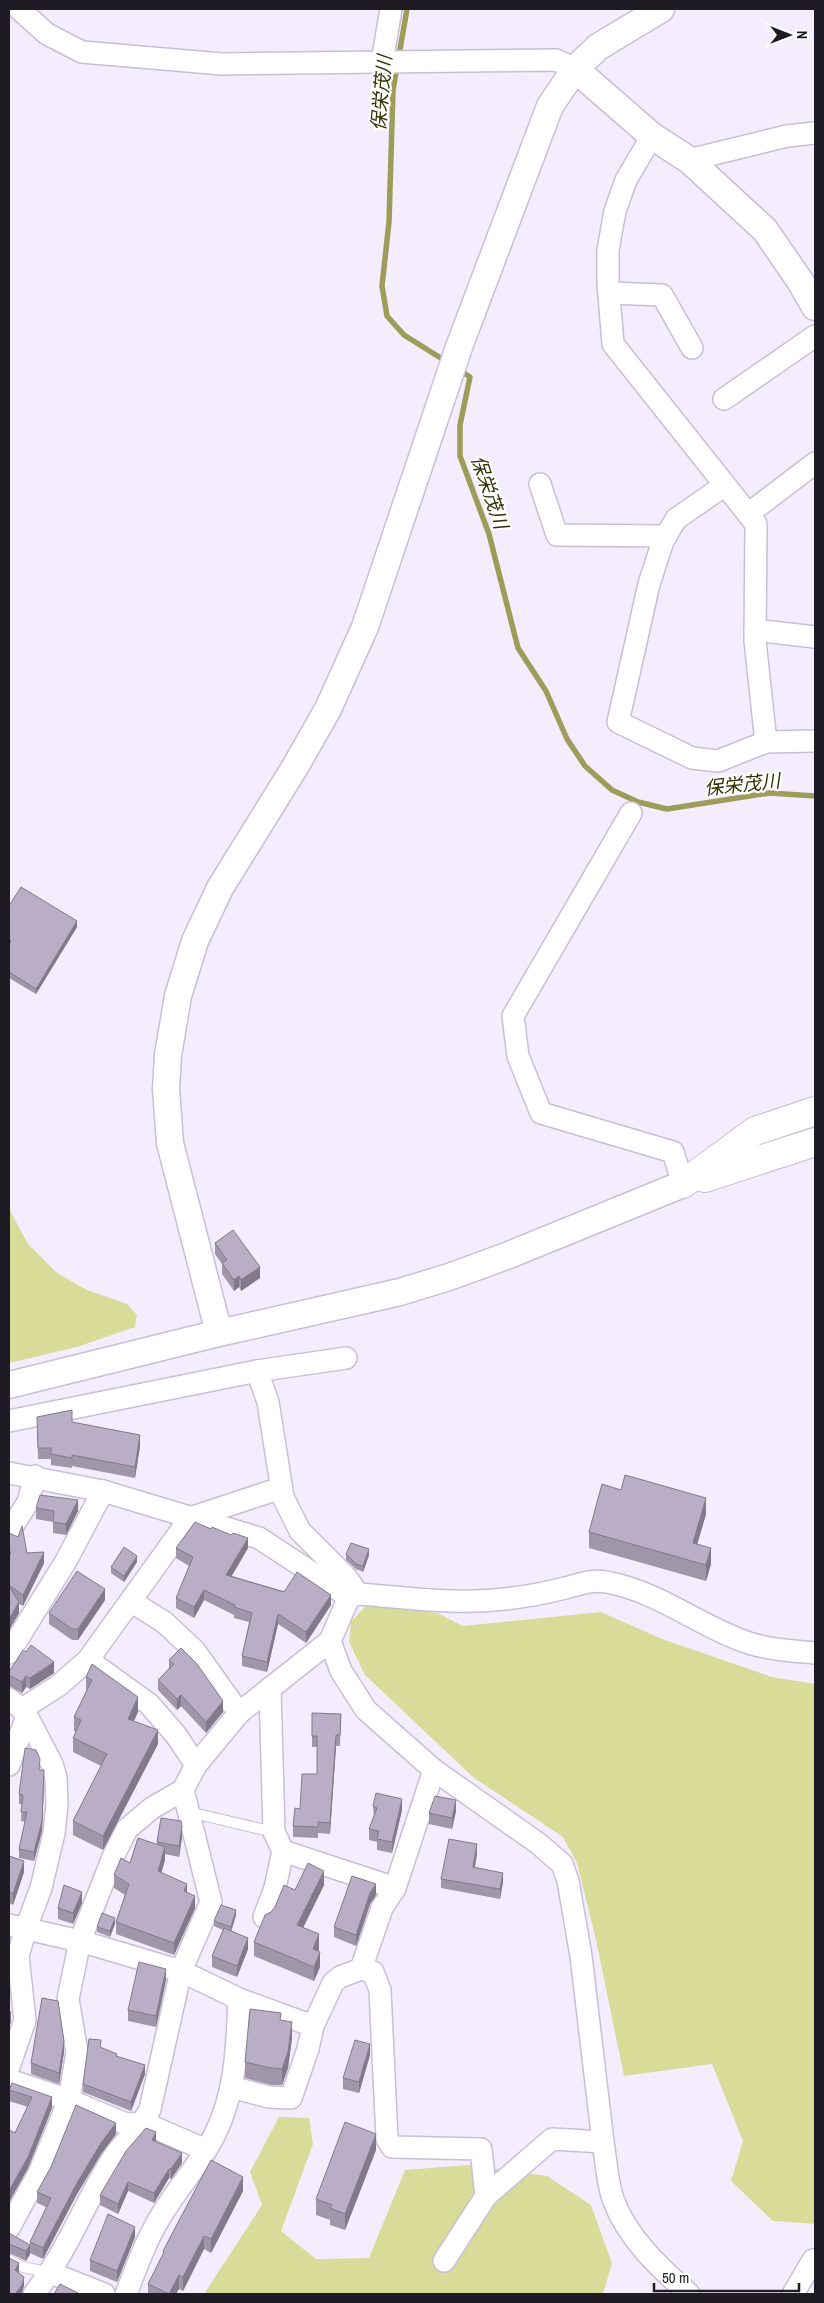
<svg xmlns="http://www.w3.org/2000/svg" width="824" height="2303" font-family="'Archivo Narrow','Noto Sans JP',sans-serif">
<rect width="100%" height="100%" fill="#f4edfd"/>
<g fill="#d9db99">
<polygon points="9,1209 28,1244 57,1273 87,1290 127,1304 137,1315 135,1327 77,1347 9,1363"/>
<polygon points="366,1606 437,1613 463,1626 601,1612 662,1639 772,1677 815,1684 815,2224 773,2221 731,2181 743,2141 712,2064 624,2076 596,1940 577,1863 563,1837 474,1778 365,1675 349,1642 351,1621"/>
<polygon points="279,2117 309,2118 313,2144 281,2231 316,2259 369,2258 405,2170 468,2165 547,2176 591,2205 612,2263 603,2294 204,2294 262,2205 250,2172"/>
</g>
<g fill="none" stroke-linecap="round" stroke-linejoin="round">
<g stroke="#9d9c59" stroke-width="5.5">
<polyline points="407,9 393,90 389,222 382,286 387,316 404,335 447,362"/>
<polyline points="459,370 470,377 460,425 460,456 489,534 518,648 546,691 567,739 585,766 612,790 638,802 667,809 769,793 815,796"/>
</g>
<defs>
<g id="service">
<polyline points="189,1812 274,1832"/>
<polyline points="9,2260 23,2267 51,2273"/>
</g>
<g id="minor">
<polyline points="19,9 47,34 82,52 222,64 556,60 575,69"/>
<polyline points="382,62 391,9"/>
<polyline points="652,136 626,180 615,211 608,250 608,283 613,344 756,524 755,641 766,742 815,741"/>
<polyline points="689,160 787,136 815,133"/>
<polyline points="609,293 662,295 692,348"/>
<polyline points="724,399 815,336"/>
<polyline points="540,484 557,535 666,536"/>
<polyline points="725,485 676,519 663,541 649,584 618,722 692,758 718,761 766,742"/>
<polyline points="748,514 815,463"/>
<polyline points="755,630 815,637"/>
<polyline points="631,813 513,1016 518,1056 541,1113 673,1152 683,1184"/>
<polyline points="257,1371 268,1402 283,1497 300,1531 346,1577 358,1594"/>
<polyline points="9,1421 257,1371 346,1358"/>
<path d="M 9,1473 L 103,1491 L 259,1538 L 349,1597 L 358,1594 C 403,1597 449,1604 494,1600 C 518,1598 542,1594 565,1588 C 578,1585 591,1579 606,1582 C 659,1591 701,1628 752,1644 C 772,1650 794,1651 815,1653"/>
<polyline points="9,1532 28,1502 35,1476"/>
<polyline points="349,1597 330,1641 341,1671 366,1710 434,1770 539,1844 562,1864 568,1881 581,1956 603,2142 552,2139 486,2196"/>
<polyline points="132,1602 164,1622 195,1651 239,1713"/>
<polyline points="9,1653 66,1561 103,1491"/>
<polyline points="88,1660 149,1704 176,1735 196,1765"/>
<polyline points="270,1688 274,1832 283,1851 395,1888"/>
<polyline points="9,1699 22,1709 27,1716 52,1764 56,1778 57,1804 54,1833 41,1888 26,1928 18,1956 25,2020 9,2067"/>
<polyline points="22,1709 58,1686 88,1660 190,1518 281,1488"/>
<polyline points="9,1765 27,1716"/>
<polyline points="264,1917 275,1888 283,1851"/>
<polyline points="9,1925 80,1941 181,1971 239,1999 313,2026"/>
<polyline points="361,1969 373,1972 380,1990 387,2139 392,2147 481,2149 486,2196 444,2261"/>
<polyline points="9,2080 69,2100 126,2124 144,2123 206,2150"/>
<polyline points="231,2087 269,2097 291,2098 308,2049 313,2026 333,1983 340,1977 361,1969 382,1908 395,1888 434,1770"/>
<path d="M 603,2142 C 606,2160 607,2181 613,2199 C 627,2238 659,2267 689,2294"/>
<polyline points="9,2228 39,2173 69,2100 77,2052 68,1999 80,1941 113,1857 127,1829 152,1808 183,1790 196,1765 239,1713 330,1641"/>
<polyline points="51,2273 104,2294"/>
<path d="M 34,2294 C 66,2254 84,2204 111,2161 C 123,2141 140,2131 150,2109 L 181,1971 L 211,1902 L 183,1790"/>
<path d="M 126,2294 C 137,2266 147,2237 164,2211 C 180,2185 202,2161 215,2134 C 236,2092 237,2046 239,1999"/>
<polyline points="793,2294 813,2260 815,2262"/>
</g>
<g id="tertiary">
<polyline points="575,69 652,136 689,160 765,230 800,281 815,307"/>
<polyline points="219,1333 170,1143 166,1089 168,1055 178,996 195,941 220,888 295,767 328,709 365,627 459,347 550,106 575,69 598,47 661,9"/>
<polyline points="9,1385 219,1333 400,1292 449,1277 509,1255 683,1184"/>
</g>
<g id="secondary">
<polyline points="705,1178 815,1142"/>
<polyline points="683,1184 755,1131 815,1111"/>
</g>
</defs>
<use href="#service" stroke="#c9bed7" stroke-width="12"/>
<use href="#minor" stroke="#c9bed7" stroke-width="24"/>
<use href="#tertiary" stroke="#c9bed7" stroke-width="29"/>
<use href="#secondary" stroke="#c9bed7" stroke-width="30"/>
<use href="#service" stroke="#fff" stroke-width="10"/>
<use href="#minor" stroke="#fff" stroke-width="21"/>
<use href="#tertiary" stroke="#fff" stroke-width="26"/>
<use href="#secondary" stroke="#fff" stroke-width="28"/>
</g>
<g fill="#9f96aa">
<polygon points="9,906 77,927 36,994 9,978"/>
<polygon points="215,1243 260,1278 241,1291 239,1287 234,1291 222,1274 222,1264 215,1254"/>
<polygon points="37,1417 72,1422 140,1446 135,1478 72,1466 72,1468 51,1465 51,1459 38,1459"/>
<polygon points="36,1508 78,1511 66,1535 53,1533 53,1522 36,1519"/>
<polygon points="706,1514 697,1544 711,1564 706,1581 589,1548 589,1532"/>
<polygon points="9,1533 27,1553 44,1563 23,1606 19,1604 19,1613 9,1630"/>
<polygon points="176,1548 248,1548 232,1576 331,1605 306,1643 278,1624 267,1672 242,1666 242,1656 249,1622 234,1618 234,1615 204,1600 194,1618 176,1608 176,1598 189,1566 176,1558"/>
<polygon points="346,1554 369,1555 363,1572 356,1569 346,1560"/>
<polygon points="137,1562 124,1582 111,1573 111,1567"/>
<polygon points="105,1600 78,1640 72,1640 49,1624 49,1613"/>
<polygon points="169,1660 223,1712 206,1733 181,1706 177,1710 158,1690 158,1680 169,1668"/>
<polygon points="92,1664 138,1712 134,1721 158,1744 103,1850 73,1835 73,1821 101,1766 73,1752 73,1738 76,1732 74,1731 74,1717 86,1691 86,1677"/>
<polygon points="9,1672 54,1673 30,1689 26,1687 22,1693 11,1687 9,1687"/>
<polygon points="312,1713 341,1714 340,1746 336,1746 330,1834 318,1833 318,1838 293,1837 293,1826 300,1809 317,1774 317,1747 312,1747"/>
<polygon points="40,1770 44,1780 42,1831 34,1861 19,1858 19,1849 25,1822 21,1821 22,1804 19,1804 19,1794"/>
<polygon points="373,1806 402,1810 392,1853 377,1850 377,1842 369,1840 369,1829 374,1817"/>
<polygon points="456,1811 452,1829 429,1824 429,1813"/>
<polygon points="182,1837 179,1857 165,1854 165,1860 161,1873 187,1892 195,1908 174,1955 116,1934 116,1922 125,1895 114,1888 114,1875 157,1845 157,1842"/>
<polygon points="477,1854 475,1867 503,1882 500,1899 441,1888 441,1879"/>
<polygon points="9,1856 24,1872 13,1905 9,1903"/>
<polygon points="324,1885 303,1928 319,1949 318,1952 320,1967 314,1981 254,1956 254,1942 271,1912 295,1890"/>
<polygon points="376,1895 370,1904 356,1946 334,1937 334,1927"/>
<polygon points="82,1903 73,1924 58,1919 58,1908"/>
<polygon points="236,1915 231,1931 248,1949 237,1977 212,1967 212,1956 223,1930 214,1926 214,1921"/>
<polygon points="115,1924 110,1937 97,1932 97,1927"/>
<polygon points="166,1980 156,2027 128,2021 128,2010"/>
<polygon points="281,2021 292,2038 288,2068 282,2085 271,2085 245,2078 245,2062"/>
<polygon points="101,2047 145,2074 131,2111 83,2092 83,2084"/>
<polygon points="64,2052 59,2084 31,2074 31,2063"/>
<polygon points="370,2055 359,2093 343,2089 343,2078"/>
<polygon points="12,2083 52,2108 28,2168 9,2202 9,2130 15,2133 28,2107 9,2101 9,2090"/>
<polygon points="116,2134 101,2154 77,2194 43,2259 30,2253 30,2242 46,2207 37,2203 37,2192"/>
<polygon points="156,2142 182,2163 171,2179 169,2178 154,2203 128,2191 118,2214 100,2205 100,2195"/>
<polygon points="376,2150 345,2230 330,2225 330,2220 316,2215 316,2199"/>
<polygon points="243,2191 211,2253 204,2249 183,2291 179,2289 176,2294 148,2294 148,2284 163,2255 163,2251"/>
<polygon points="9,2234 30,2254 26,2261 9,2253"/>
<polygon points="135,2237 117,2282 90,2271 90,2260"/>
</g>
<g fill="#827a8b">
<polygon points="77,921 77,927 36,994 36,989"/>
<polygon points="260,1267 260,1278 241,1291 241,1280"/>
<polygon points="239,1276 239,1287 234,1291 234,1280"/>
<polygon points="140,1435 140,1446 135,1478 135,1467"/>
<polygon points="706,1498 706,1514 693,1559 693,1543"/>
<polygon points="78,1500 78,1511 66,1535 66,1524"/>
<polygon points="248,1538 248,1548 226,1585 226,1575"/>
<polygon points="711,1548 711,1564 706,1581 706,1565"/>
<polygon points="369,1549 369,1555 363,1572 363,1566"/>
<polygon points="44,1552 44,1563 23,1606 23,1595"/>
<polygon points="137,1556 137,1562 124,1582 124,1576"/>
<polygon points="105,1589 105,1600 78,1640 78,1629"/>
<polygon points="204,1590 204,1600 194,1618 194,1607"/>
<polygon points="331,1595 331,1605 306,1643 306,1632"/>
<polygon points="19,1602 19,1613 9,1630 9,1619"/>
<polygon points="278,1614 278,1624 267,1672 267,1662"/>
<polygon points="54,1662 54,1673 30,1689 30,1678"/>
<polygon points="26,1676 26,1687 22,1693 22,1682"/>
<polygon points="181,1695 181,1706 177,1710 177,1699"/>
<polygon points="138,1697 138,1712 128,1733 128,1719"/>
<polygon points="223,1701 223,1712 206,1733 206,1722"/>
<polygon points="158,1730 158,1744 103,1850 103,1836"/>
<polygon points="336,1735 336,1746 330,1834 330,1823"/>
<polygon points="44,1780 42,1831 34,1861 34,1852"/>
<polygon points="402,1799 402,1810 392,1853 392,1842"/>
<polygon points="456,1800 456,1811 452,1829 452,1818"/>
<polygon points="182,1826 182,1837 179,1857 179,1846"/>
<polygon points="477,1844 477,1854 473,1876 473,1867"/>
<polygon points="165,1847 165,1860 158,1884 158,1871"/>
<polygon points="24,1861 24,1872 13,1905 13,1894"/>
<polygon points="324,1871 324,1885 297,1940 297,1925"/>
<polygon points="503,1873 503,1882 500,1899 500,1889"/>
<polygon points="187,1884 187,1897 184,1891"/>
<polygon points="376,1884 376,1895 370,1904 356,1946 356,1935 370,1893"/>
<polygon points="82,1892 82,1903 73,1924 73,1913"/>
<polygon points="195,1896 195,1908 174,1955 174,1943"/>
<polygon points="236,1910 236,1915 231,1932 231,1927"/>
<polygon points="115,1918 115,1924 110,1937 110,1931"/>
<polygon points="319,1934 319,1949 313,1964 313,1949"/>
<polygon points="248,1938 248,1949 237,1977 237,1966"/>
<polygon points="320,1952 320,1967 314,1981 314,1967"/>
<polygon points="166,1969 166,1980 156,2027 156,2016"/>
<polygon points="10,1988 10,1997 9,1999 9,1990"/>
<polygon points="11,2012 11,2022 9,2028 9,2019"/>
<polygon points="292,2022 292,2038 288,2068 282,2085 282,2069"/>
<polygon points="64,2041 64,2052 59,2084 59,2073"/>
<polygon points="370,2044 370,2055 359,2093 359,2082"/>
<polygon points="145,2065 145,2074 131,2111 131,2102"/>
<polygon points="52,2097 52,2108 28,2168 9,2202 9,2191"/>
<polygon points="116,2123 116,2134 101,2154 77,2194 43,2259 43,2248 77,2183 101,2143"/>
<polygon points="156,2132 156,2142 152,2140"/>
<polygon points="376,2134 376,2150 345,2230 345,2214"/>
<polygon points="182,2153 182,2163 171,2179 171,2169"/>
<polygon points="169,2169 169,2178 154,2203 154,2193"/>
<polygon points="243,2177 243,2191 211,2253 211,2239"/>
<polygon points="128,2182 128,2191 118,2214 118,2204"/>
<polygon points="135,2227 135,2237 117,2282 117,2271"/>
<polygon points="204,2236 204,2249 183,2291 183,2277"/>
<polygon points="30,2245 30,2254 26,2261 26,2251"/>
<polygon points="19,2263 19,2273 15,2270"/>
<polygon points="179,2275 179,2289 176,2294 169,2294"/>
<polygon points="24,2277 24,2286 22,2294 15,2294"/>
</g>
<g fill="#b9aec6" stroke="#827a8b">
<polygon points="21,887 77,921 36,989 9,972 9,944 11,941 9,940 9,921 10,919 9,918 9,906"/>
<polygon points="233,1230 260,1267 241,1280 239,1276 234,1280 222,1263 227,1260 215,1243"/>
<polygon points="72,1410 72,1422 140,1435 135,1467 72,1455 72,1458 51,1454 51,1448 38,1448 37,1417"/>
<polygon points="625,1475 706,1498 693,1543 711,1548 706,1565 589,1532 602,1484 621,1490"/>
<polygon points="40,1495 78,1500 66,1524 53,1522 54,1511 36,1508"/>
<polygon points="195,1522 211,1529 212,1527 231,1535 233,1533 248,1538 226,1575 284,1592 297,1572 331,1595 306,1632 278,1614 267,1662 242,1656 252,1613 234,1607 235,1605 204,1590 194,1607 176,1598 193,1557 176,1548"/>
<polygon points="22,1526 27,1553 44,1552 23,1595 9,1585 9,1557 11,1552 9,1551 9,1533 18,1537"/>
<polygon points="351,1543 369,1549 363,1566 356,1564 346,1554"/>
<polygon points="124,1547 137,1556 124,1576 111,1567"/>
<polygon points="77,1571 105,1589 78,1629 72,1629 49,1613"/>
<polygon points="9,1586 19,1602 9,1619"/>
<polygon points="31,1645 54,1662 30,1678 26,1676 22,1682 11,1676 9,1676 9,1672 23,1650 26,1652"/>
<polygon points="181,1648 197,1664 223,1701 206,1722 181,1695 177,1699 158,1680 174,1664 169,1660"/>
<polygon points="92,1664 138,1697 128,1719 158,1730 103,1836 73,1821 107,1754 73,1738 81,1720 74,1717 92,1680 86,1677"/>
<polygon points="312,1713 341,1714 340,1735 336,1735 330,1823 318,1822 318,1827 293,1826 295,1808 300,1809 302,1774 317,1774 317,1736 312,1736"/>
<polygon points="25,1748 36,1750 40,1759 39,1770 44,1770 42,1821 34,1852 19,1849 27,1812 21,1812 23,1795 19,1794"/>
<polygon points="376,1793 402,1799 392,1842 377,1839 379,1831 369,1829 377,1808 373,1806"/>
<polygon points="435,1796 456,1800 452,1818 429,1813"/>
<polygon points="161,1818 181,1821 182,1826 179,1846 157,1842"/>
<polygon points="138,1838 165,1847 158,1871 187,1884 184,1891 195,1896 174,1943 116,1922 129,1884 114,1875 121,1858 130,1863"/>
<polygon points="449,1839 477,1844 473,1867 503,1873 500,1889 441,1879"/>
<polygon points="9,1856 24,1861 13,1894 9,1892"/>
<polygon points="308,1863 324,1871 297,1925 319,1934 313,1949 320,1952 314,1967 254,1942 265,1915 271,1912 275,1907 284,1885 295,1890"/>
<polygon points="352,1876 376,1884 370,1893 356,1935 334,1927"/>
<polygon points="64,1885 82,1892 73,1913 58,1908"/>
<polygon points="221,1905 236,1910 231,1927 214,1921"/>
<polygon points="102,1913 115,1918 110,1931 97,1927"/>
<polygon points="224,1928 248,1938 237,1966 212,1956"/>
<polygon points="139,1962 166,1969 156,2016 128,2010"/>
<polygon points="42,1998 58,2001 64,2041 59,2073 31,2063"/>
<polygon points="250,2009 281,2013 280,2020 292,2022 288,2052 282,2069 271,2068 245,2062"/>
<polygon points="9,2011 11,2012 9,2019"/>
<polygon points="89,2039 101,2040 100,2047 117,2054 116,2056 145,2065 131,2102 83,2084"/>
<polygon points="355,2040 370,2044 359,2082 343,2078"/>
<polygon points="12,2083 52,2097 28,2157 9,2191 9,2130 15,2133 32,2097 9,2090"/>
<polygon points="76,2105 116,2123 101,2143 77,2183 43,2248 30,2242 51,2198 37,2192 51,2167"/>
<polygon points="345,2122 376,2134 345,2214 330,2208 332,2205 316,2199"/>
<polygon points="146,2128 156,2132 152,2140 182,2153 171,2169 169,2169 154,2193 128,2182 118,2204 100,2195 126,2151"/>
<polygon points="211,2160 243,2177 211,2239 204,2236 183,2277 179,2275 169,2294 148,2284 164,2252 163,2251"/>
<polygon points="108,2214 135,2227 117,2271 90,2260"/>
<polygon points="9,2233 30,2245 26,2251 9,2244"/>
<polygon points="9,2258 19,2263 15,2270 24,2277 22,2285 15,2294 9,2294"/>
<polygon points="60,2284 80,2294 54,2294"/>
</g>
<g text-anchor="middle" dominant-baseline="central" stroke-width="4.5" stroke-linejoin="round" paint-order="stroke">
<g font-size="19" font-style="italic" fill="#323205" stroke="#fff">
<text transform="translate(381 93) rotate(-85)">保栄茂川</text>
<text transform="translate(490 492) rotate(71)">保栄茂川</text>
<text transform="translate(742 784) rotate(-6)">保栄茂川</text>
</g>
</g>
<rect width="824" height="2303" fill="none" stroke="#1f1b24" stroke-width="20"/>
<g transform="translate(789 35) rotate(90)" stroke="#ffffff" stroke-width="4" paint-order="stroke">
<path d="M0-4L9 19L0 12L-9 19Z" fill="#1f1b24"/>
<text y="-8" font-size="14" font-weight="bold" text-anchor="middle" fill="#1f1b24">N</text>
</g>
<path d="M654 2283v8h145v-8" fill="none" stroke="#1f1b24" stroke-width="2.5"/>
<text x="662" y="2283" font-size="15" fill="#1f1b24" stroke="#ffffff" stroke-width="4" paint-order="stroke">50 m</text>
</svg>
